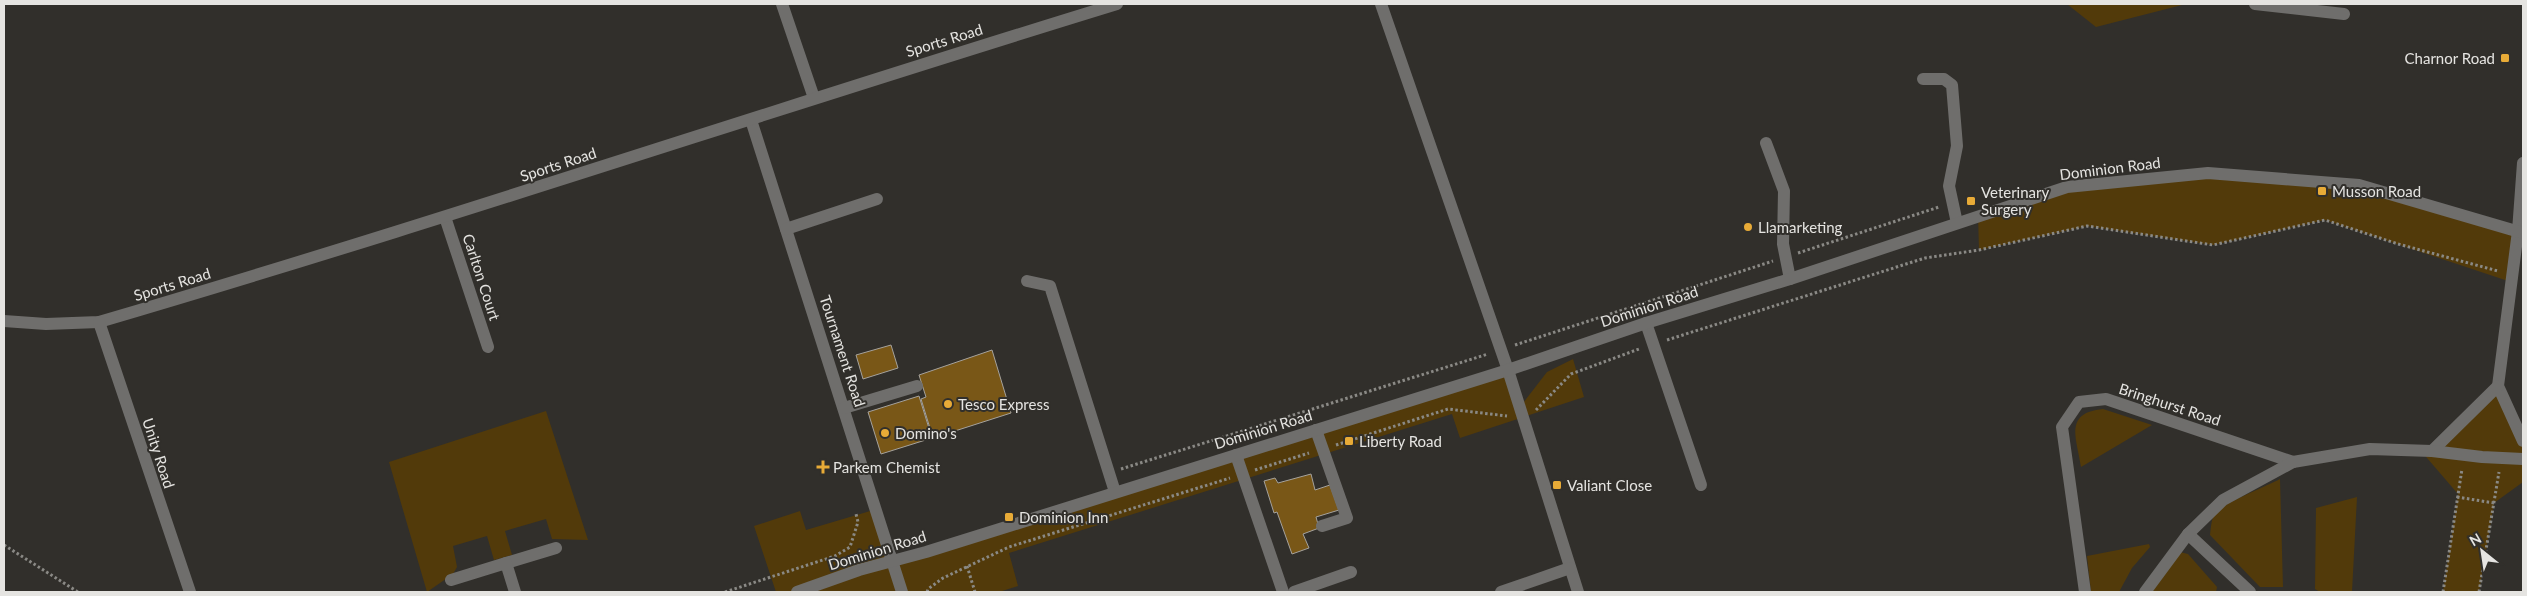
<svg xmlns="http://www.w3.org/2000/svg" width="2527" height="596" font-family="Lato,sans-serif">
<rect width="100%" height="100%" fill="#312f2b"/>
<g fill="#523a0a">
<polygon points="2067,4 2186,4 2096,27"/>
<polygon points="2208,173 2359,185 2518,231 2511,282 2325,220 2213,245 2087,226 1979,250 1978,215 2067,187"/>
<polygon points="1573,359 1584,397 1460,438 1452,414 1009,553 1018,586 999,592 776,592 754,526 800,511 806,530 877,509 891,561 1508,370 1523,403 1547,372"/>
<polygon points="2498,386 2523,441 2523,482 2494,503 2479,592 2443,592 2458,494 2421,451 2432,451"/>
<path d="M 2103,409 L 2152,425 L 2081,467 C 2077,438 2063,413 2103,409 Z"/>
<polygon points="546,411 588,540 552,539 546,519 505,531 512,555 494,560 487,536 453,546 457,567 453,574 427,592 389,462"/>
<path d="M 2280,479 L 2283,587 L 2260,587 L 2210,535 C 2211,528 2211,518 2216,512 C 2226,502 2265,487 2280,479 Z"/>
<polygon points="2357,497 2352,592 2320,592 2315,589 2316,508"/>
<polygon points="2149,544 2150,547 2132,568 2119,592 2091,592 2087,556"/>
<polygon points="2180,552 2188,554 2217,587 2216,592 2152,592"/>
</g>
<g fill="#795717" stroke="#a5a29d">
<polygon points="891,345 898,368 863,379 856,355"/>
<polygon points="992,350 1011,413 933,438 921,399 926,397 919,375"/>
<polygon points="919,396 932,438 881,454 868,412"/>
<polygon points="1311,474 1315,490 1330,485 1339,510 1316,517 1319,528 1303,534 1309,548 1292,554 1277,512 1274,513 1264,481 1275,478 1278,483"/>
</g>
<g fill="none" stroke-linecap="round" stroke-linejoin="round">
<g stroke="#8a8985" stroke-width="3" stroke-dasharray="2.5 2.5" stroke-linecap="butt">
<polyline points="1798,253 1939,207"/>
<polyline points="1667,340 1925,258 1979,250 2087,226 2213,245 2325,220 2398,244 2498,271"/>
<polyline points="1515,345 1773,261"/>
<polyline points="1536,410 1571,374 1639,349"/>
<polyline points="1336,445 1448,409 1507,416"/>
<polyline points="1121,469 1488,354"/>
<polyline points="1255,470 1309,453"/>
<polyline points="2457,497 2494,503"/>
<polyline points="4,545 78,592"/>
<polyline points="967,566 975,592"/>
<polyline points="725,592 835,556 850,547 858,522 856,514"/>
<polyline points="927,592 928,589 943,578 1009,547 1230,478"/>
<polyline points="2443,592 2462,469"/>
<polyline points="2479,592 2499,472"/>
</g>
<g stroke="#6f6e6c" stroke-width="12">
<polyline points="782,4 814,98"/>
<polyline points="1381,4 1508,370 1578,592"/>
<polyline points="2255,4 2344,14"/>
<polyline points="1923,79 1944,79 1952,85 1957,146 1949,186 1957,223"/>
<polyline points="751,120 902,592"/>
<polyline points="1766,143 1784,191 1783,244 1790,279"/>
<polyline points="2523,163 2518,231 2498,386 2523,441"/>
<polyline points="445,217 488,347"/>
<polyline points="786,229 877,199"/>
<polyline points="1027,281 1050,286 1115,492"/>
<path d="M 4,321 L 46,324 L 99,322 C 440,222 777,108 1117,4"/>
<polyline points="99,322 190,592"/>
<polyline points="1646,323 1701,485"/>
<polyline points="844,408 917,386"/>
<polyline points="1316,430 1347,518 1322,526"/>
<polyline points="2432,451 2498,386"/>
<polyline points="1236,455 1283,592"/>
<polyline points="2188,534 2250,592"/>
<polyline points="506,563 556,548"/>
<polyline points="451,580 506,563 515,592"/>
<polyline points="797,592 859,570 926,552 1508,370 1646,323 1790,279 2067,187 2208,173 2359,185 2523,233"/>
<polyline points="1294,592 1351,572"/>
<polyline points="1501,592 1570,568"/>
<polyline points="2085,592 2062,427 2079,402 2106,399 2293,462"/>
<polyline points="2145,592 2188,534 2223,500 2293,462 2370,449 2432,451 2482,457 2523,459"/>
</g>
</g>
<g fill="#e8ab37" stroke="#312f2b" stroke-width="2">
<rect x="2500" y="53" width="10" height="10" rx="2.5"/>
<rect x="2317" y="186" width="10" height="10" rx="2.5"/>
<rect x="1966" y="196" width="10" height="10" rx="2.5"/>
<circle cx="1748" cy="227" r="5"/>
<circle cx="948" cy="404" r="5"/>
<circle cx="885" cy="433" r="5"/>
<rect x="1344" y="436" width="10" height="10" rx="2.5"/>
<path d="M820.5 459.5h5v5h5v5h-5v5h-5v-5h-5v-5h5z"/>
<rect x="1552" y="480" width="10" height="10" rx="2.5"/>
<rect x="1004" y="512" width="10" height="10" rx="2.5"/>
</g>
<g text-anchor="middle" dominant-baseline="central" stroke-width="4" stroke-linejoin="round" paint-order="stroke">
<g font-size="15" fill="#e5e4e1" stroke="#312f2b">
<text transform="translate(944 40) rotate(-17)">Sports Road</text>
<text transform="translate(558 164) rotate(-18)">Sports Road</text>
<text transform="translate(2110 168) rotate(-7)">Dominion Road</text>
<text transform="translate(482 277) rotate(72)">Carlton Court</text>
<text transform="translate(172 284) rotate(-17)">Sports Road</text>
<text transform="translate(1649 306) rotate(-18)">Dominion Road</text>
<text transform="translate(843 351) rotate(72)">Tournament Road</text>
<text transform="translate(2170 404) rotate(18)">Bringhurst Road</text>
<text transform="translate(1263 429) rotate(-17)">Dominion Road</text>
<text transform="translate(159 453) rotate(72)">Unity Road</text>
<text transform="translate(877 550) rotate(-17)">Dominion Road</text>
</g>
<g font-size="15" fill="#e5e4e1" stroke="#312f2b" text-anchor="start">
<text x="2495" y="58" text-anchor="end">Charnor Road</text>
<text x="2332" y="191">Musson Road</text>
<text x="1981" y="192">Veterinary<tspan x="1981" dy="17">Surgery</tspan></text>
<text x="1758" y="227">Llamarketing</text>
<text x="958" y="404">Tesco Express</text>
<text x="895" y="433">Domino's</text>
<text x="1359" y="441">Liberty Road</text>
<text x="833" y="467">Parkem Chemist</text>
<text x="1567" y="485">Valiant Close</text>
<text x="1019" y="517">Dominion Inn</text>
</g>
</g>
<rect width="2527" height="596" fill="none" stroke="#e5e4e1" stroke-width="10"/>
<g transform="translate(2482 551) rotate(330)" stroke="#312f2b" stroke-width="4" paint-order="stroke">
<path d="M0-4L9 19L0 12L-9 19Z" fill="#e5e4e1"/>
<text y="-8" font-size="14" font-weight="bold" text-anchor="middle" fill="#e5e4e1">N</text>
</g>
</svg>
